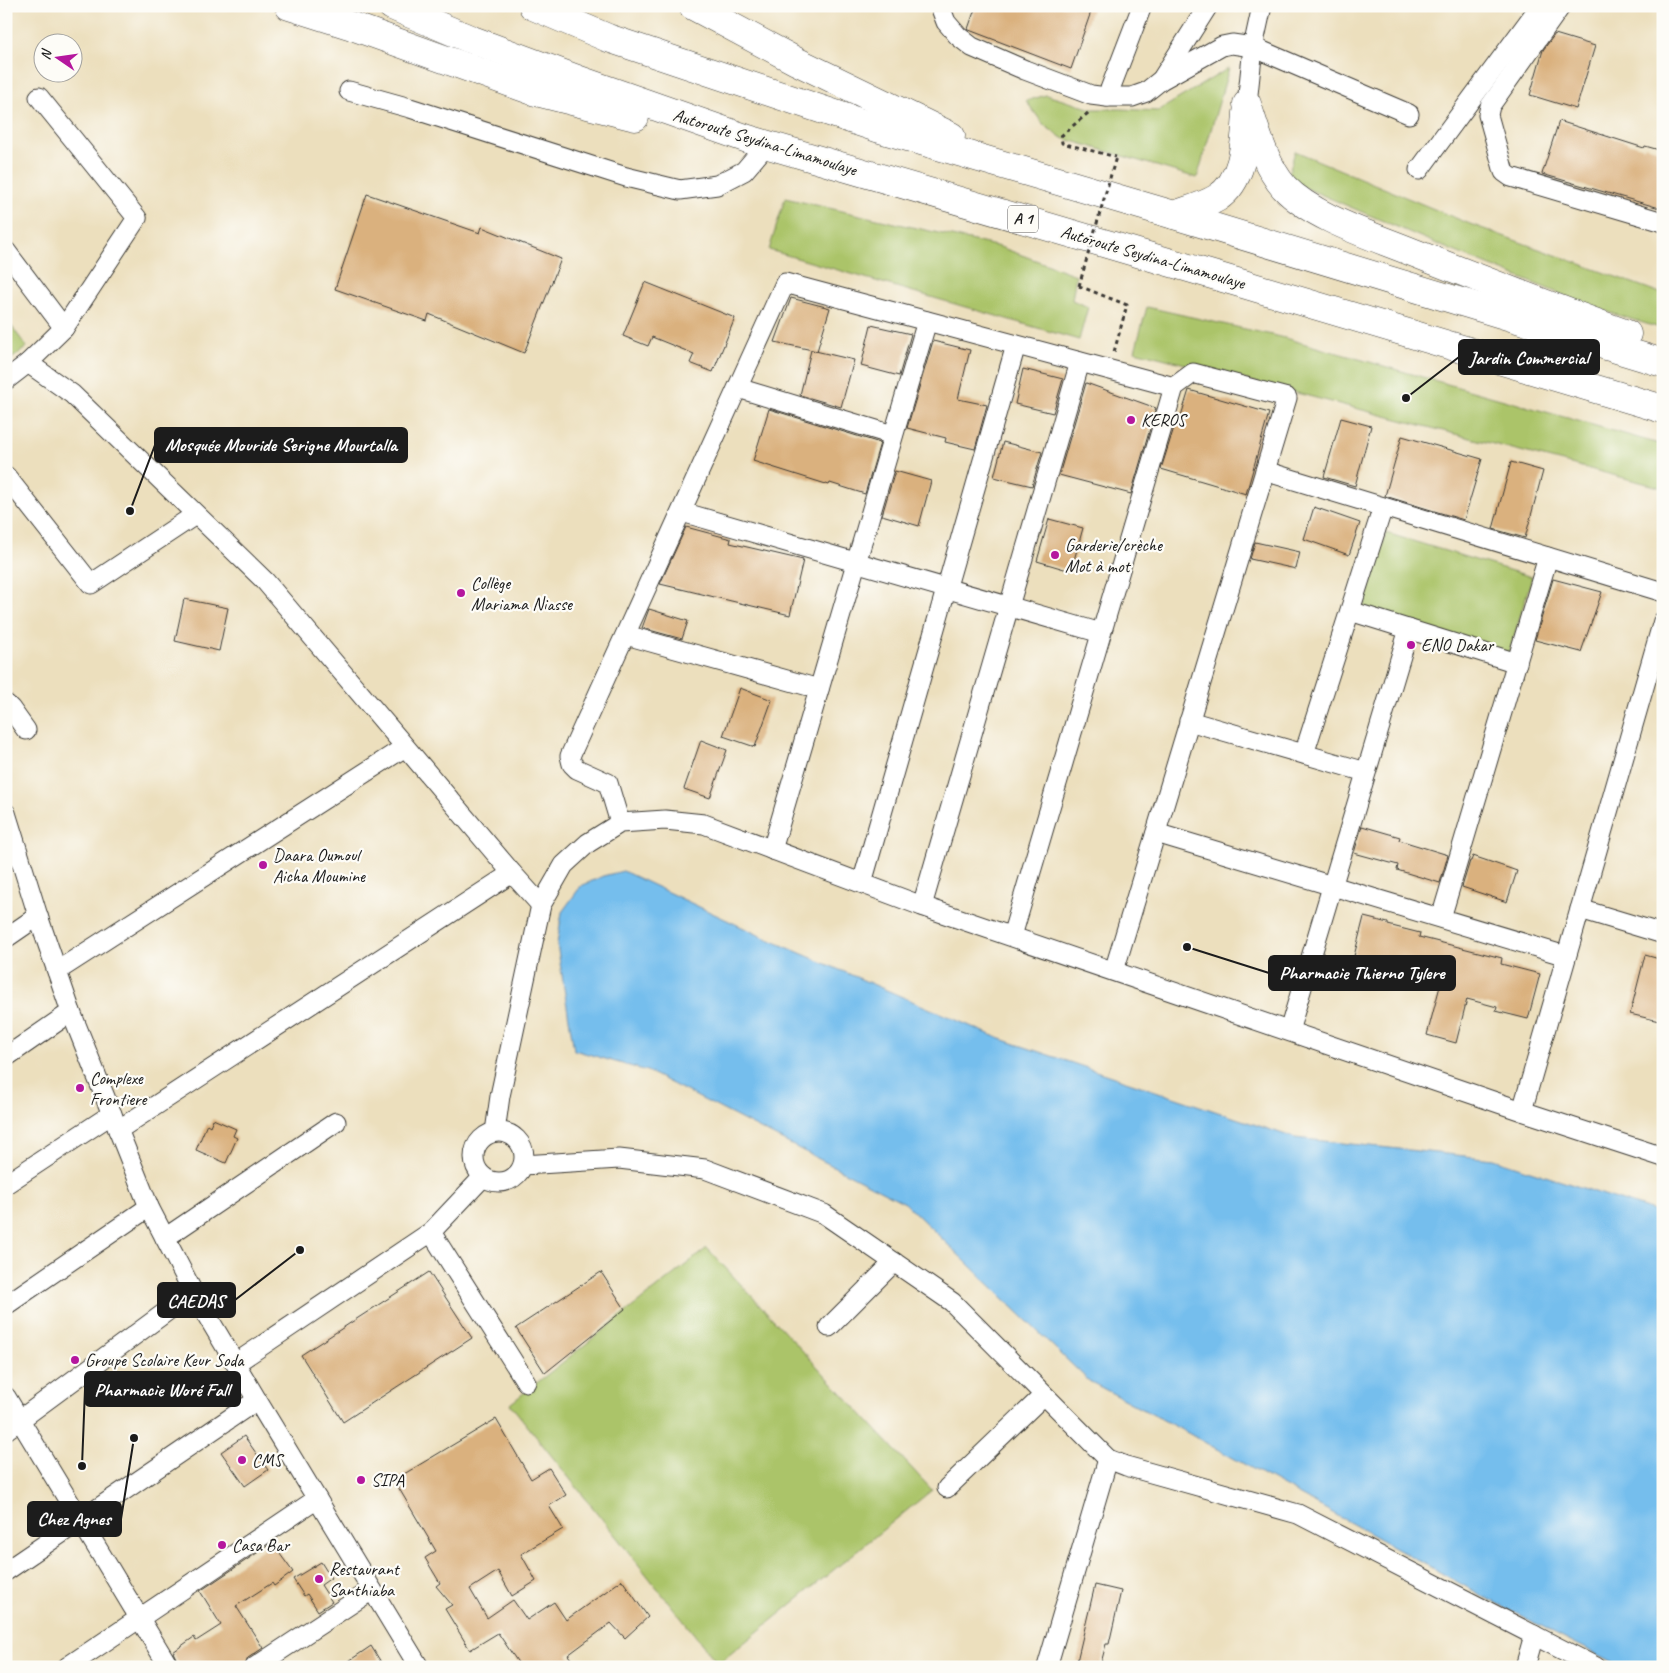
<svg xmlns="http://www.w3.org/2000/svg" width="1669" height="1673" font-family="Caveat,sans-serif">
<rect width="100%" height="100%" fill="#fdfcf7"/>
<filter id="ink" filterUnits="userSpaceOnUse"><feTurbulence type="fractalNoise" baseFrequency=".02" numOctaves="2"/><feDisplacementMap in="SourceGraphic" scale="10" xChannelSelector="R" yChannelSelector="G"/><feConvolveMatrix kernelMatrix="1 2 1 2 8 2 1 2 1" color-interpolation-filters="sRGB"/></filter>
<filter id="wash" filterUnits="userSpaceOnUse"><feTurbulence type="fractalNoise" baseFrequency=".0096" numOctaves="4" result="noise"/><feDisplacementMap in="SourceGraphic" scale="20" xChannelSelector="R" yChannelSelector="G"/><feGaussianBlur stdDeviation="1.12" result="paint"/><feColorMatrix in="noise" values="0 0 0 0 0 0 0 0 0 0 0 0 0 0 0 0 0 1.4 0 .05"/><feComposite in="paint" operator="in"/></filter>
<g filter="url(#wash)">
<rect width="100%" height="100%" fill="#ecdfbd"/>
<g fill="#abc469" stroke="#647042">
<polygon points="1229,68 1197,178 1062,138 1044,125 1026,101 1046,95 1092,109 1120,109 1158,111"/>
<polygon points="1295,151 1470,224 1663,294 1663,329 1598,309 1451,250 1287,180"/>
<polygon points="785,198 1000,247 1076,275 1072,300 1088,307 1079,340 769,250"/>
<polygon points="1147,307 1281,337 1663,445 1663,488 1135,351"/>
<polygon points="6,319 27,347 6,363"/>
<polygon points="1386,533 1532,577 1509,653 1363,609"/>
<polygon points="707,1248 932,1490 718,1664 510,1404"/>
</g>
<polygon fill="#75beed" stroke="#486d84" points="623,871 763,937 998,1038 1295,1138 1493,1159 1663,1214 1663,1667 1622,1667 1490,1600 1186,1432 1089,1381 905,1203 647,1071 574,1050 557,944 562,912 581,886 603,876"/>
<g id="blocks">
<g fill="#dab17e">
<polygon points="976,6 1093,6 1071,69 969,30 968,29"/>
<polygon points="1555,34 1595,46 1576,109 1530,95 1543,50"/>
<polygon points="1559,121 1644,148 1645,146 1663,151 1663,209 1542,174"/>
<polygon points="367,194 480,233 482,227 561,259 524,353 429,314 427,321 335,289"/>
<polygon points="645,282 735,318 713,372 690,363 694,354 652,337 648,346 623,336"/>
<polygon points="791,298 830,308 817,351 775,342"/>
<polygon points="871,325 911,334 899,376 861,366"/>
<polygon points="933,341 970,350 958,399 987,405 975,449 945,442 946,438 907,428"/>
<polygon points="811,350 854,360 841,407 800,395"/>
<polygon points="1023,369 1063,379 1053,413 1015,404"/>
<polygon points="1086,383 1156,408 1131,494 1059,475"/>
<polygon points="1189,390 1269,413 1246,494 1161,469 1178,415 1181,416"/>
<polygon points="769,409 880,443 865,494 830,483 829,485 753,461"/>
<polygon points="1341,418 1371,426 1355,486 1324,477"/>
<polygon points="1402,436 1482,459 1464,520 1385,496"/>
<polygon points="1003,442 1042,452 1032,486 994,477"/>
<polygon points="1511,462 1543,471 1525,538 1493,529"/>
<polygon points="895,471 931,481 919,526 882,515"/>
<polygon points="1314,507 1360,523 1349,555 1304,539"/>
<polygon points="1049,519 1083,528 1071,571 1037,561"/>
<polygon points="686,527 731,539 730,543 803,560 790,615 660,584"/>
<polygon points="1255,542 1300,552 1296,569 1250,559"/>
<polygon points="1553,579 1602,592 1581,652 1535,640"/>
<polygon points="184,599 228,608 219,651 175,641"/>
<polygon points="649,609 688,621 682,639 642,628"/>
<polygon points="740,688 772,700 755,747 723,736"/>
<polygon points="701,740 727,750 710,798 684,789"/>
<polygon points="1362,826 1400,837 1399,840 1448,855 1440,883 1397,870 1398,865 1354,853"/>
<polygon points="1473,856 1517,871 1507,902 1462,887 1470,861 1471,861"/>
<polygon points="1364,917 1388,923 1388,925 1420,933 1419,937 1502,958 1501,964 1540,974 1528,1019 1496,1011 1497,1007 1467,999 1456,1043 1427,1035 1444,971 1412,963 1409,974 1382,967 1383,963 1354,956"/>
<polygon points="1645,955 1663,960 1663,1022 1630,1014"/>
<polygon points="213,1119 236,1129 233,1136 237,1138 226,1163 196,1150 207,1124 210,1126"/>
<polygon points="429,1272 472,1338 343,1422 301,1355"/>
<polygon points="601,1272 625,1309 545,1373 516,1328"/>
<polygon points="496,1419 531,1479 549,1468 566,1495 549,1506 563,1529 521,1554 536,1581 512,1596 498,1571 470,1589 487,1618 513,1600 527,1620 554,1602 566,1620 622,1580 648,1617 625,1638 611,1623 568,1655 577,1667 521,1667 498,1633 470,1650 445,1609 452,1605 436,1586 440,1583 425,1558 436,1551 394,1480"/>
<polygon points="244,1436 268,1470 245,1486 221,1452"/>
<polygon points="272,1543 293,1572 274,1586 272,1583 236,1606 263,1648 248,1658 244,1667 180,1667 173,1652 194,1637 196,1641 221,1625 200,1591"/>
<polygon points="321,1562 331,1578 321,1585 332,1602 318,1611 307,1594 304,1596 293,1579"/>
<polygon points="1095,1585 1121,1591 1109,1644 1106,1644 1100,1667 1086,1667 1087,1663 1077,1661"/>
<polygon points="371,1646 384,1667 340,1667"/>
</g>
</g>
</g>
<g filter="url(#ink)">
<use href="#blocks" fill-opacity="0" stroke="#3b3934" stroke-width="1"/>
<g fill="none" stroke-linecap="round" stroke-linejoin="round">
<defs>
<g id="minor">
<polyline points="940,6 946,22 958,36 972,47 1025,70 1091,95 1107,97 1132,97 1146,92 1161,80 1222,46 1232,44 1253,47 1409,114"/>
<polyline points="1561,6 1490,106 1488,115 1504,172 1511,177 1663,222"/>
<polyline points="1163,77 1208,6"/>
<polyline points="349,91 410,108 626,177 680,190 717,185 744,171 767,144"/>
<polyline points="1107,97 1142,6"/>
<polyline points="1247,104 1253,47 1262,6"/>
<polyline points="1419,170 1540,6"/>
<polyline points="6,251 64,328"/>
<polyline points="28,363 72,394 265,581 512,873 541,905"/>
<polyline points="6,380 28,363 64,328 137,218 39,97"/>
<polyline points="738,388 893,435"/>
<polyline points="1265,471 1663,592"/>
<polyline points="6,476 91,584 195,515"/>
<polyline points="682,512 1101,633"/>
<polyline points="1350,611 1517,663"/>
<polyline points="626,635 819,689"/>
<polyline points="6,704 11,709 26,730"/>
<polyline points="1189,721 1366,772"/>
<polyline points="1304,754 1383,507"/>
<polyline points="6,813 38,916 71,1012 149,1207 193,1292 257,1400 419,1667"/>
<polyline points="620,823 608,783 577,769 572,764 570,756 785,283 1174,387"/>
<polyline points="1156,833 1566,956"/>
<polyline points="772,850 927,321"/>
<polyline points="862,883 1016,345"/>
<polyline points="922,906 1080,362"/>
<polyline points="1580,909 1663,934"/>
<polyline points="1441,918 1548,557"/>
<polyline points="1012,936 1174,387 1193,373 1287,398 1114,971"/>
<polyline points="6,938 38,916"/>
<polyline points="57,971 405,747"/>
<polyline points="1289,1031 1409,629"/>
<polyline points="6,1057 71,1012"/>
<polyline points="1522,1111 1663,621"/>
<polyline points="118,1130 512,873"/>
<polyline points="495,1132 500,1096 541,905 564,865 588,843 620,823 665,820 704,824 922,906 1522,1111 1663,1157"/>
<circle cx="499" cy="1157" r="25"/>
<polyline points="523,1165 619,1159 705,1169 824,1214 952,1302 1108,1459 1126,1466 1298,1514 1596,1667"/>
<polyline points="6,1184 112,1114"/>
<polyline points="431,1232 526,1382"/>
<polyline points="165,1238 336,1122"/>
<polyline points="6,1305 149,1207"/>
<polyline points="829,1327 894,1262"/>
<polyline points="236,1363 431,1232 483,1177"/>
<polyline points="6,1397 169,1667"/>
<polyline points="6,1430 193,1292"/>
<polyline points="947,1488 1044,1395"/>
<polyline points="6,1571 257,1400"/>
<polyline points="67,1667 317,1499"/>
<polyline points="255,1667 372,1590"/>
<polyline points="1047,1667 1108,1459"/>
<polyline points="1525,1667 1534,1635"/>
</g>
<g id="highway">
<polyline points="289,6 352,26 536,92 635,117"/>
<polyline points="392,6 470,39 580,80 748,139 1240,283 1663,409"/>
<polyline points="533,6 608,38 877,128 1174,215 1663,363"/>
<polyline points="693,6 796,61 951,136"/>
<path d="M 1247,104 C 1256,131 1265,165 1284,187 C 1313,218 1373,236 1412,252 C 1483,280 1555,308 1627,334"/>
<path d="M 1174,215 C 1188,210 1204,206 1217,198 C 1244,181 1245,142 1247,113"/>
</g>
</defs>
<use href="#minor" stroke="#3b3934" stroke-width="21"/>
<use href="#highway" stroke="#3b3934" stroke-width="29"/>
<g stroke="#3b3934" stroke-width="3" stroke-dasharray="4 4" stroke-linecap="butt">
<polyline points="1088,113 1061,136 1062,143 1116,157"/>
<polyline points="1079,286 1127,305 1114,352"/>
</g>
<use href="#minor" stroke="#fff" stroke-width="19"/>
<use href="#highway" stroke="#fff" stroke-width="28"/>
<polyline stroke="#3b3934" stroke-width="3" stroke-dasharray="4 4" stroke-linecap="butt" points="1079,286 1116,157"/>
</g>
</g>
<g fill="#b5179e" stroke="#fdfcf7" stroke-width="2">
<circle cx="1131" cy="420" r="5"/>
<circle cx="1055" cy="555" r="5"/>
<circle cx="461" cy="593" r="5"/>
<circle cx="1411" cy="645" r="5"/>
<circle cx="263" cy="865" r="5"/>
<circle cx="80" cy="1088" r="5"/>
<circle cx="75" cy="1360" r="5"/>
<circle cx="242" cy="1460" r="5"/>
<circle cx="361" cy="1480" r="5"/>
<circle cx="222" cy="1545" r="5"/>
<circle cx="319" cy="1579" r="5"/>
</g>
<g text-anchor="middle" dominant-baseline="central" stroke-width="4.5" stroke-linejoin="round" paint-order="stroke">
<rect fill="#fdfcf7" stroke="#605f5e" stroke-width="1" x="1008" y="205.5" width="30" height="27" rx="4"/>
<g font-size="16" font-weight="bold" fill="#1c1c1c">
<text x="1023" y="219">A 1</text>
</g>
<g font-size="18" fill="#1c1c1c" stroke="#fdfcf7">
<text transform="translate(765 142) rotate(17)">Autoroute Seydina-Limamoulaye</text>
<text transform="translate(1153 257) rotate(16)">Autoroute Seydina-Limamoulaye</text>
</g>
<g font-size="18" fill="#1c1c1c" stroke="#fdfcf7" text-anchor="start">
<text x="1141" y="420">KEROS</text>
<text x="1065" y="545">Garderie/crèche<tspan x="1065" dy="21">Mot à mot</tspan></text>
<text x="471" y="583">Collège<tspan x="471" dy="21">Mariama Niasse</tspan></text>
<text x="1421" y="645">ENO Dakar</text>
<text x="273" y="855">Daara Oumoul<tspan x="273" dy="21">Aicha Moumine</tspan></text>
<text x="90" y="1078">Complexe<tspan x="90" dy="21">Frontiere</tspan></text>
<text x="85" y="1360">Groupe Scolaire Keur Soda</text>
<text x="252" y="1460">CMS</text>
<text x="371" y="1480">SIPA</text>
<text x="232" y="1545">Casa Bar</text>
<text x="329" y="1569">Restaurant<tspan x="329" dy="21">Santhiaba</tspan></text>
</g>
</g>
<path fill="none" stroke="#1c1c1c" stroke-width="2" d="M1406 398L1459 357M130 511L155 445M1187 947L1269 973M300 1250L235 1300M82 1466L85 1389M134 1438L121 1519"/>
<g fill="#1c1c1c" stroke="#fdfcf7" stroke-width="2">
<circle cx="1406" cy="398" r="5"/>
<circle cx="130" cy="511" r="5"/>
<circle cx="1187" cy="947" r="5"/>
<circle cx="300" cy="1250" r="5"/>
<circle cx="82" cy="1466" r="5"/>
<circle cx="134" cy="1438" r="5"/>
</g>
<g fill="#1c1c1c" stroke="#1c1c1c" stroke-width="2">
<rect x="1459" y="340" width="140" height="34" rx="5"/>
<rect x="155" y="428" width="252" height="34" rx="5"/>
<rect x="1269" y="956" width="186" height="34" rx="5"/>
<rect x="158" y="1283" width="77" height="34" rx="5"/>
<rect x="85" y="1372" width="155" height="34" rx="5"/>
<rect x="28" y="1502" width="93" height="34" rx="5"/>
</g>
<g font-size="19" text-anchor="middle" font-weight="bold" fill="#fff">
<text x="1529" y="364">Jardin Commercial</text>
<text x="281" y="451">Mosquée Mouride Serigne Mourtalla</text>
<text x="1362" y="979">Pharmacie Thierno Tylere</text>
<text x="196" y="1307">CAEDAS</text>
<text x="162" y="1396">Pharmacie Woré Fall</text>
<text x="74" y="1525">Chez Agnes</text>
</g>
<rect width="1669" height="1673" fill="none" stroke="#fdfcf7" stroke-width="25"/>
<g transform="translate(58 58) rotate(283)"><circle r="24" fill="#fdfcf7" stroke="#a3a29f"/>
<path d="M0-4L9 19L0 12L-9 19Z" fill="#b5179e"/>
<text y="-8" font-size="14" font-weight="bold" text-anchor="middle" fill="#1c1c1c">N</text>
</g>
</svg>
